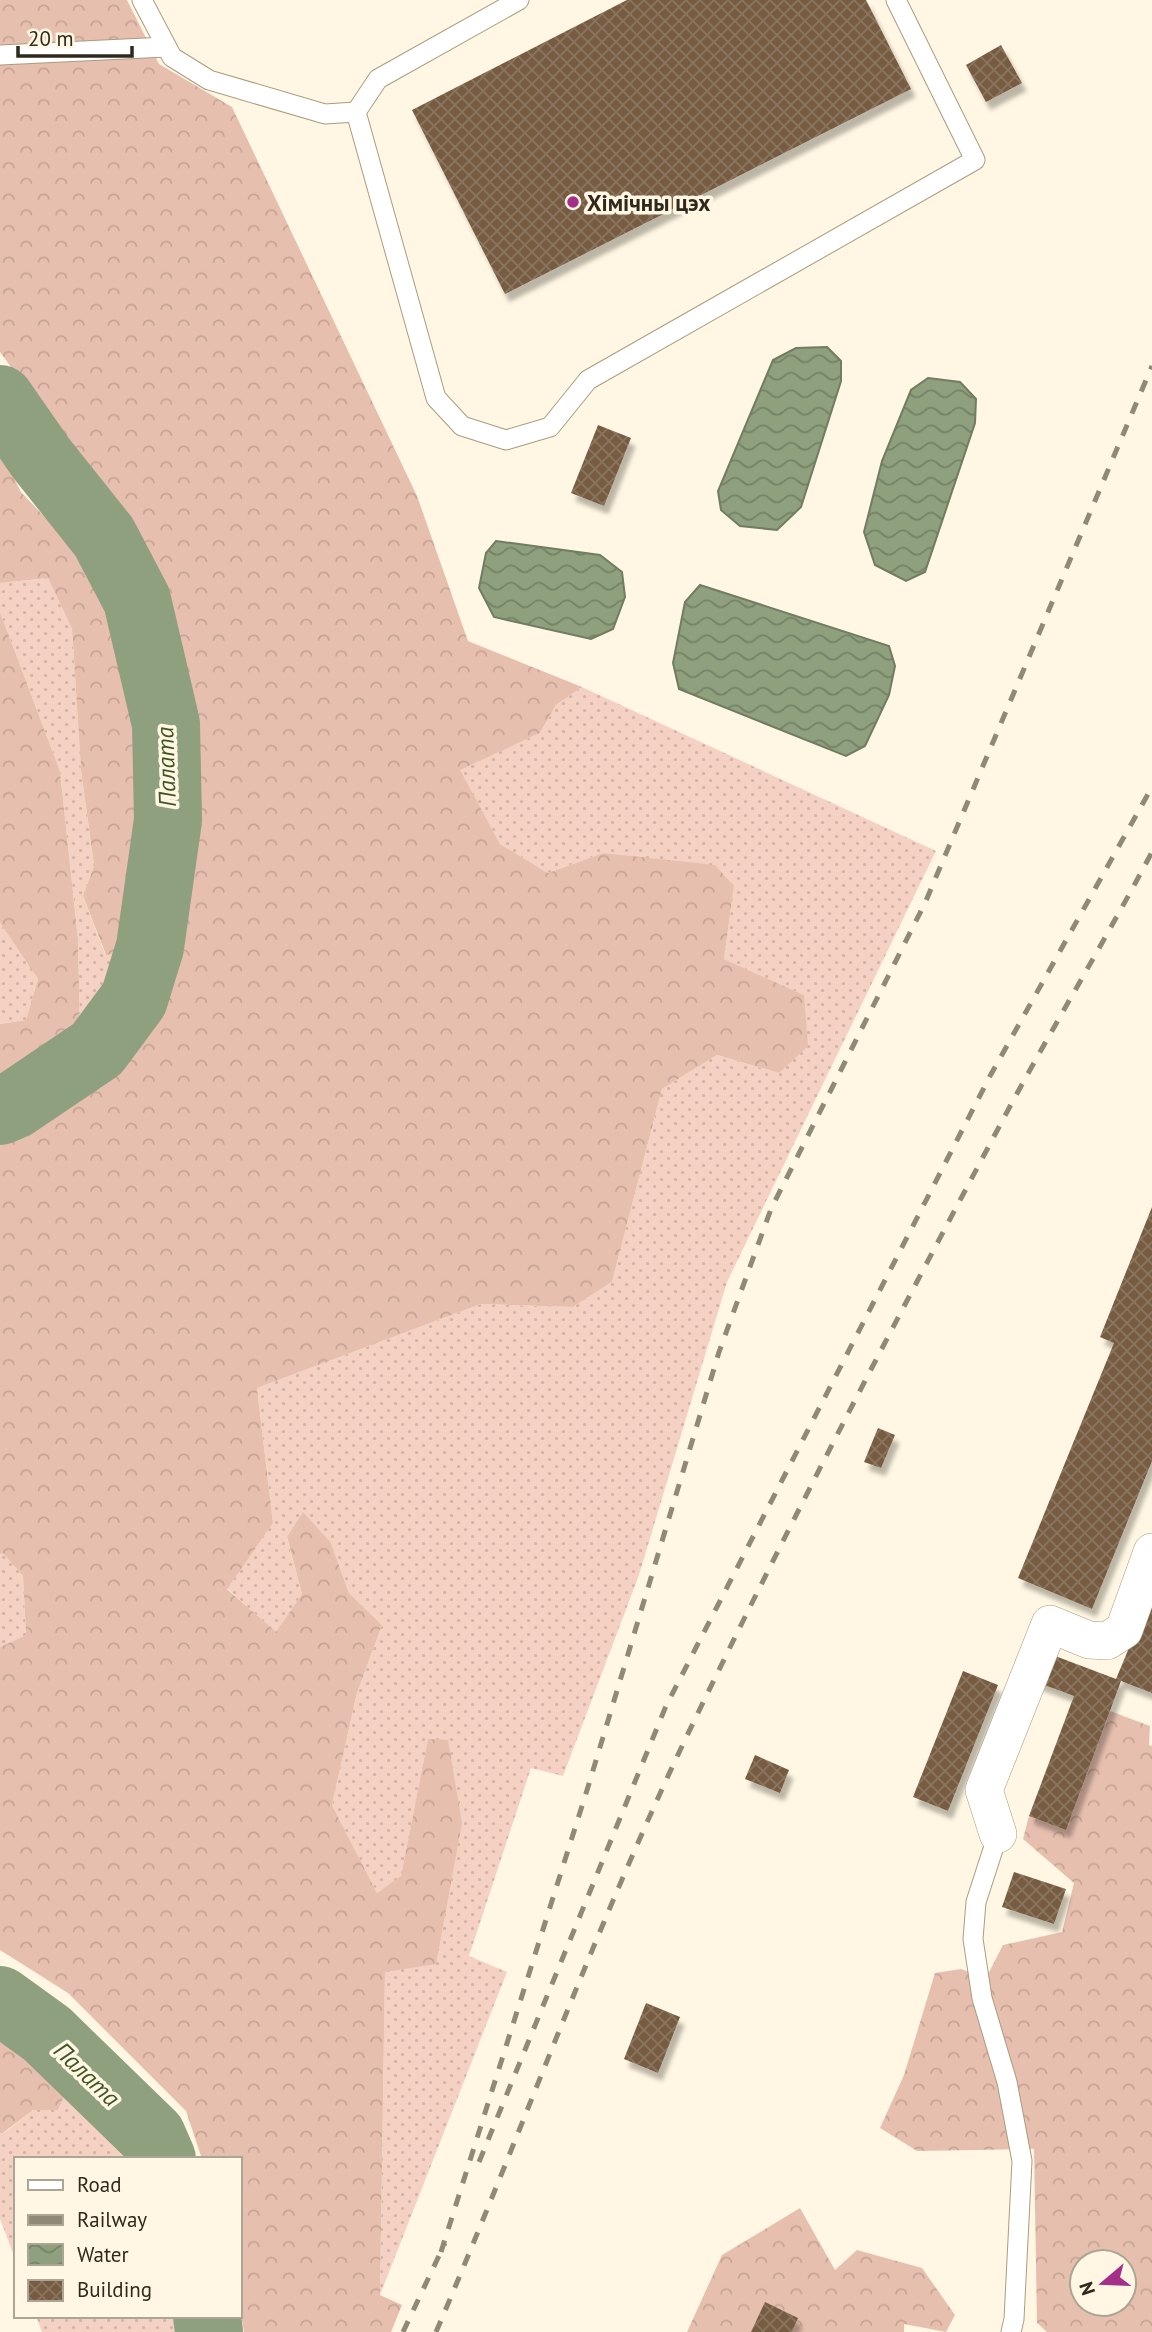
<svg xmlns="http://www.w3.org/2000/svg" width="1152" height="2332" font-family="'PT Sans',sans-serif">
<defs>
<pattern id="grass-dots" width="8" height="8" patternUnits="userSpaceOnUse" patternTransform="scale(1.75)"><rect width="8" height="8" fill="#f4d1c3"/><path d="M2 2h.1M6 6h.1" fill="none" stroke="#d2b3a7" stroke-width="1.8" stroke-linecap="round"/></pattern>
<pattern id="forest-crowns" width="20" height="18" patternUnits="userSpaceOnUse" patternTransform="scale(1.75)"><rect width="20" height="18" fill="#e7bfae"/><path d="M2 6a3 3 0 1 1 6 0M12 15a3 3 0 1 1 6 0" fill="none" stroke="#c6a495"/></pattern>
<pattern id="water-waves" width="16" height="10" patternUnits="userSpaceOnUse" patternTransform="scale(1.75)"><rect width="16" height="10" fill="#8ea07e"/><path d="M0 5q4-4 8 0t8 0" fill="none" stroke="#748266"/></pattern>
<pattern id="building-cross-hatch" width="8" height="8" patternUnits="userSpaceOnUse" patternTransform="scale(1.75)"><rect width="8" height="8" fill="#775c42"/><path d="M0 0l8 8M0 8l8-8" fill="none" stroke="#897560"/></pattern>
<filter id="shadow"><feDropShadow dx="4.5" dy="8" stdDeviation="2" flood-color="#0004"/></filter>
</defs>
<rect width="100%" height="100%" fill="#fff7e3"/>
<g fill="url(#grass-dots)">
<polygon points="48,578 72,629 81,770 94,866 83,896 105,954 118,953 109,983 80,1029 78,939 60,771 0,612 0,583"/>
<polygon points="582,687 936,851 727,1282 639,1575 563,1776 531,1768 469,1956 507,1972 380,2295 385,1972 428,1739 401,1877 377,1893 332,1805 357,1693 382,1625 349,1593 331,1543 287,1538 302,1594 276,1633 227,1588 273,1523 257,1388 481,1304 573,1307 612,1282 662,1089 717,1055 779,1073 804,995 724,959 734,886 603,853 548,873 500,844 459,770 540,733 556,705"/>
<polygon points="0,923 38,979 26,1020 0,1024"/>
<polygon points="3,1552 23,1576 26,1635 0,1647 0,1554"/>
<polygon points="67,2090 137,2159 16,2159 16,2261 0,2219 0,2133 4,2133 33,2110 58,2110"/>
<polygon points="36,2316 185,2316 188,2332 42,2332"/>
</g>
<g fill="url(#forest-crowns)" fill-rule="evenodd">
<polygon points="0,0 127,0 159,64 232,107 417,496 468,641 582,687 556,705 540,733 460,770 500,844 548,873 603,853 715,865 734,886 724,959 804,995 808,1046 779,1073 717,1055 662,1089 612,1282 573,1307 481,1304 257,1388 273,1523 227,1589 276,1632 302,1594 287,1537 303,1512 331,1543 349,1593 382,1625 357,1693 332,1805 377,1893 401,1876 428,1739 448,1740 462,1823 436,1964 385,1972 380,2295 402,2305 391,2332 244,2332 240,2309 240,2159 202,2159 186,2111 68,1993 0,1950 0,1647 26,1635 23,1576 3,1553 0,1554 0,1143 23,1130 108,1073 167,1002 189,890 195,819 191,725 177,654 158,585 127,526 0,352"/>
<polygon points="0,451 21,492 78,552 112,605 133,692 139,813 132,890 118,953 106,955 83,896 94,866 81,770 72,629 48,578 0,583"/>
<polygon points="0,612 60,771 78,939 80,1029 6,1087 0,1077 0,1024 26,1020 38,979 0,923"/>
<path d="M 1110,1711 L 1150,1726 L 1149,1745 L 1152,1746 L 1152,2332 L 1047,2332 L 1037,2323 L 1034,2149 L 917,2151 L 880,2128 L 904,2075 L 935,1973 L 961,1969 L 986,1978 L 1003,1945 L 1062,1932 L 1074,1883 L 1023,1839 L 1029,1816 L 1065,1829 ZM 1082,2262 L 1124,2262 L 1124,2304 L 1082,2304 Z"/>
<polygon points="0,2033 29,2053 67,2090 58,2110 33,2110 3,2133 0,2133"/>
<polygon points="800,2208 835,2270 857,2250 922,2268 955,2315 946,2332 904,2324 904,2332 687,2332 722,2255"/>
</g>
<g fill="url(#water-waves)" stroke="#717c61" stroke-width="2">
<polygon points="827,347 841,361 841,381 801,507 777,530 740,526 721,510 718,491 773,360 796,348"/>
<polygon points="928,378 960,382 976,399 975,423 925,572 906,581 875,565 864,532 882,461 911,390"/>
<polygon points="496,541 600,555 622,572 625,597 613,629 591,639 494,617 479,588 486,553"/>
<polygon points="700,585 889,646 895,666 889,695 865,746 846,756 679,689 673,663 685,602"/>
</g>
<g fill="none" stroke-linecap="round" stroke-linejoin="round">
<g stroke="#8ea07e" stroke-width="68">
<polyline points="0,399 41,458 104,537 137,600 166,724 168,820 150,947 134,999 97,1049 14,1105 0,1111"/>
<polyline points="0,2000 47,2034 152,2136 162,2159"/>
<polyline points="207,2316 209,2332"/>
</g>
</g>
<g fill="url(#building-cross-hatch)" filter="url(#shadow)">
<polygon points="627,0 866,0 911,89 505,294 412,110"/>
<polygon points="1001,45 1022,83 986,102 966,65"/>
<polygon points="598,425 631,438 604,506 571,493"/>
<polygon points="1152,1207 1152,1461 1092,1609 1018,1578 1114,1343 1100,1337"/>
<polygon points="878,1428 895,1435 881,1468 864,1462"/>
<polygon points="1152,1593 1152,1693 1121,1681 1066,1830 1029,1816 1074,1696 1031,1680 1042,1651 1116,1679"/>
<polygon points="963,1671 998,1685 948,1811 913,1797"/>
<polygon points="755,1755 789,1770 780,1793 745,1779"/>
<polygon points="1014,1872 1066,1889 1054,1924 1002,1907"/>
<polygon points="646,2003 680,2017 658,2073 624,2059"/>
<polygon points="765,2302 798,2318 792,2332 751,2332"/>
</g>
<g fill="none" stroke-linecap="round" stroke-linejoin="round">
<defs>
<g id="lane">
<polyline points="142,0 172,57 209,80 325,114 356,112"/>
<polyline points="519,0 378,79 356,112 436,398 462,426 506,440 550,427 588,380 975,160 896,0"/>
<polyline points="0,55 166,47"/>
<polyline points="998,1834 976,1902 973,1939 982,1998 1007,2082 1022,2161 1014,2319 1011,2332"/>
</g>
<polyline id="street" points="998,1834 984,1790 1050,1624 1089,1640 1107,1641 1124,1630 1152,1552"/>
</defs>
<use href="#lane" stroke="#aa9c7e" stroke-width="21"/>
<use href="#street" stroke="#aa9c7e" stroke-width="38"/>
<use href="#lane" stroke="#fff" stroke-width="19"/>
<use href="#street" stroke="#fff" stroke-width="37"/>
<g stroke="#8f8978" stroke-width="5" stroke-dasharray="12 12" stroke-linecap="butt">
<polyline points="479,2162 666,1706 990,1076 1152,787"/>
<polyline points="441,2252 588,1787 719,1352 771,1209 925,903 1152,366"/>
<polyline points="403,2332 445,2243"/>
<path d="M 436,2332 C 524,2127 599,1916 697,1715 C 798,1506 906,1301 1015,1097 C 1060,1015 1108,935 1152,852"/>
</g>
</g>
<circle fill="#a32f89" stroke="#fff7e3" stroke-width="2.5" cx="573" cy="202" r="7"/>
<g text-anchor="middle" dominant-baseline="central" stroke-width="7" stroke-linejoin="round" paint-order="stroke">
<g font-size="23" font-weight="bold" fill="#2e291c" stroke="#fff7e3" text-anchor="start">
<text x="587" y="202">Хімічны цэх</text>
</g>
<g font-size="24" font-style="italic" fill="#3d5522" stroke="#fff7e3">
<text transform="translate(166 767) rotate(-92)">Палата</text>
<text transform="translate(87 2074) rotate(44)">Палата</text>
</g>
</g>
<rect x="14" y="2157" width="228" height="161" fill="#fff7e3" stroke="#aba593" stroke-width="2"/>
<rect x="28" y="2180" width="35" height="10" fill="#ffffff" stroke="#aba593" stroke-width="2"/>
<text x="77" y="2192" font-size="21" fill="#2e291c">Road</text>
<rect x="28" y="2215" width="35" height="10" fill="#8f8978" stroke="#aba593" stroke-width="2"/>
<text x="77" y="2227" font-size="21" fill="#2e291c">Railway</text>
<rect x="28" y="2244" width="35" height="21" fill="url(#water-waves)" stroke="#aba593" stroke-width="2"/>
<text x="77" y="2262" font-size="21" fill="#2e291c">Water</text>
<rect x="28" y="2280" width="35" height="21" fill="url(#building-cross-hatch)" stroke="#aba593" stroke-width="2"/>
<text x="77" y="2297" font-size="21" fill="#2e291c">Building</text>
<g transform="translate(1103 2283) rotate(251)"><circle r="33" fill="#fff7e3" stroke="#aba593" stroke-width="2"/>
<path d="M0-5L12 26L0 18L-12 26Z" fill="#a32f89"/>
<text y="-10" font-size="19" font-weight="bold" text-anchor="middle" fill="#2e291c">N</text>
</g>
<path d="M18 46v10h114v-10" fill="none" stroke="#2e291c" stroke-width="3.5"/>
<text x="28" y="46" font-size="21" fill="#2e291c" stroke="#fff7e3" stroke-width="5" paint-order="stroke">20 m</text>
</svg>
